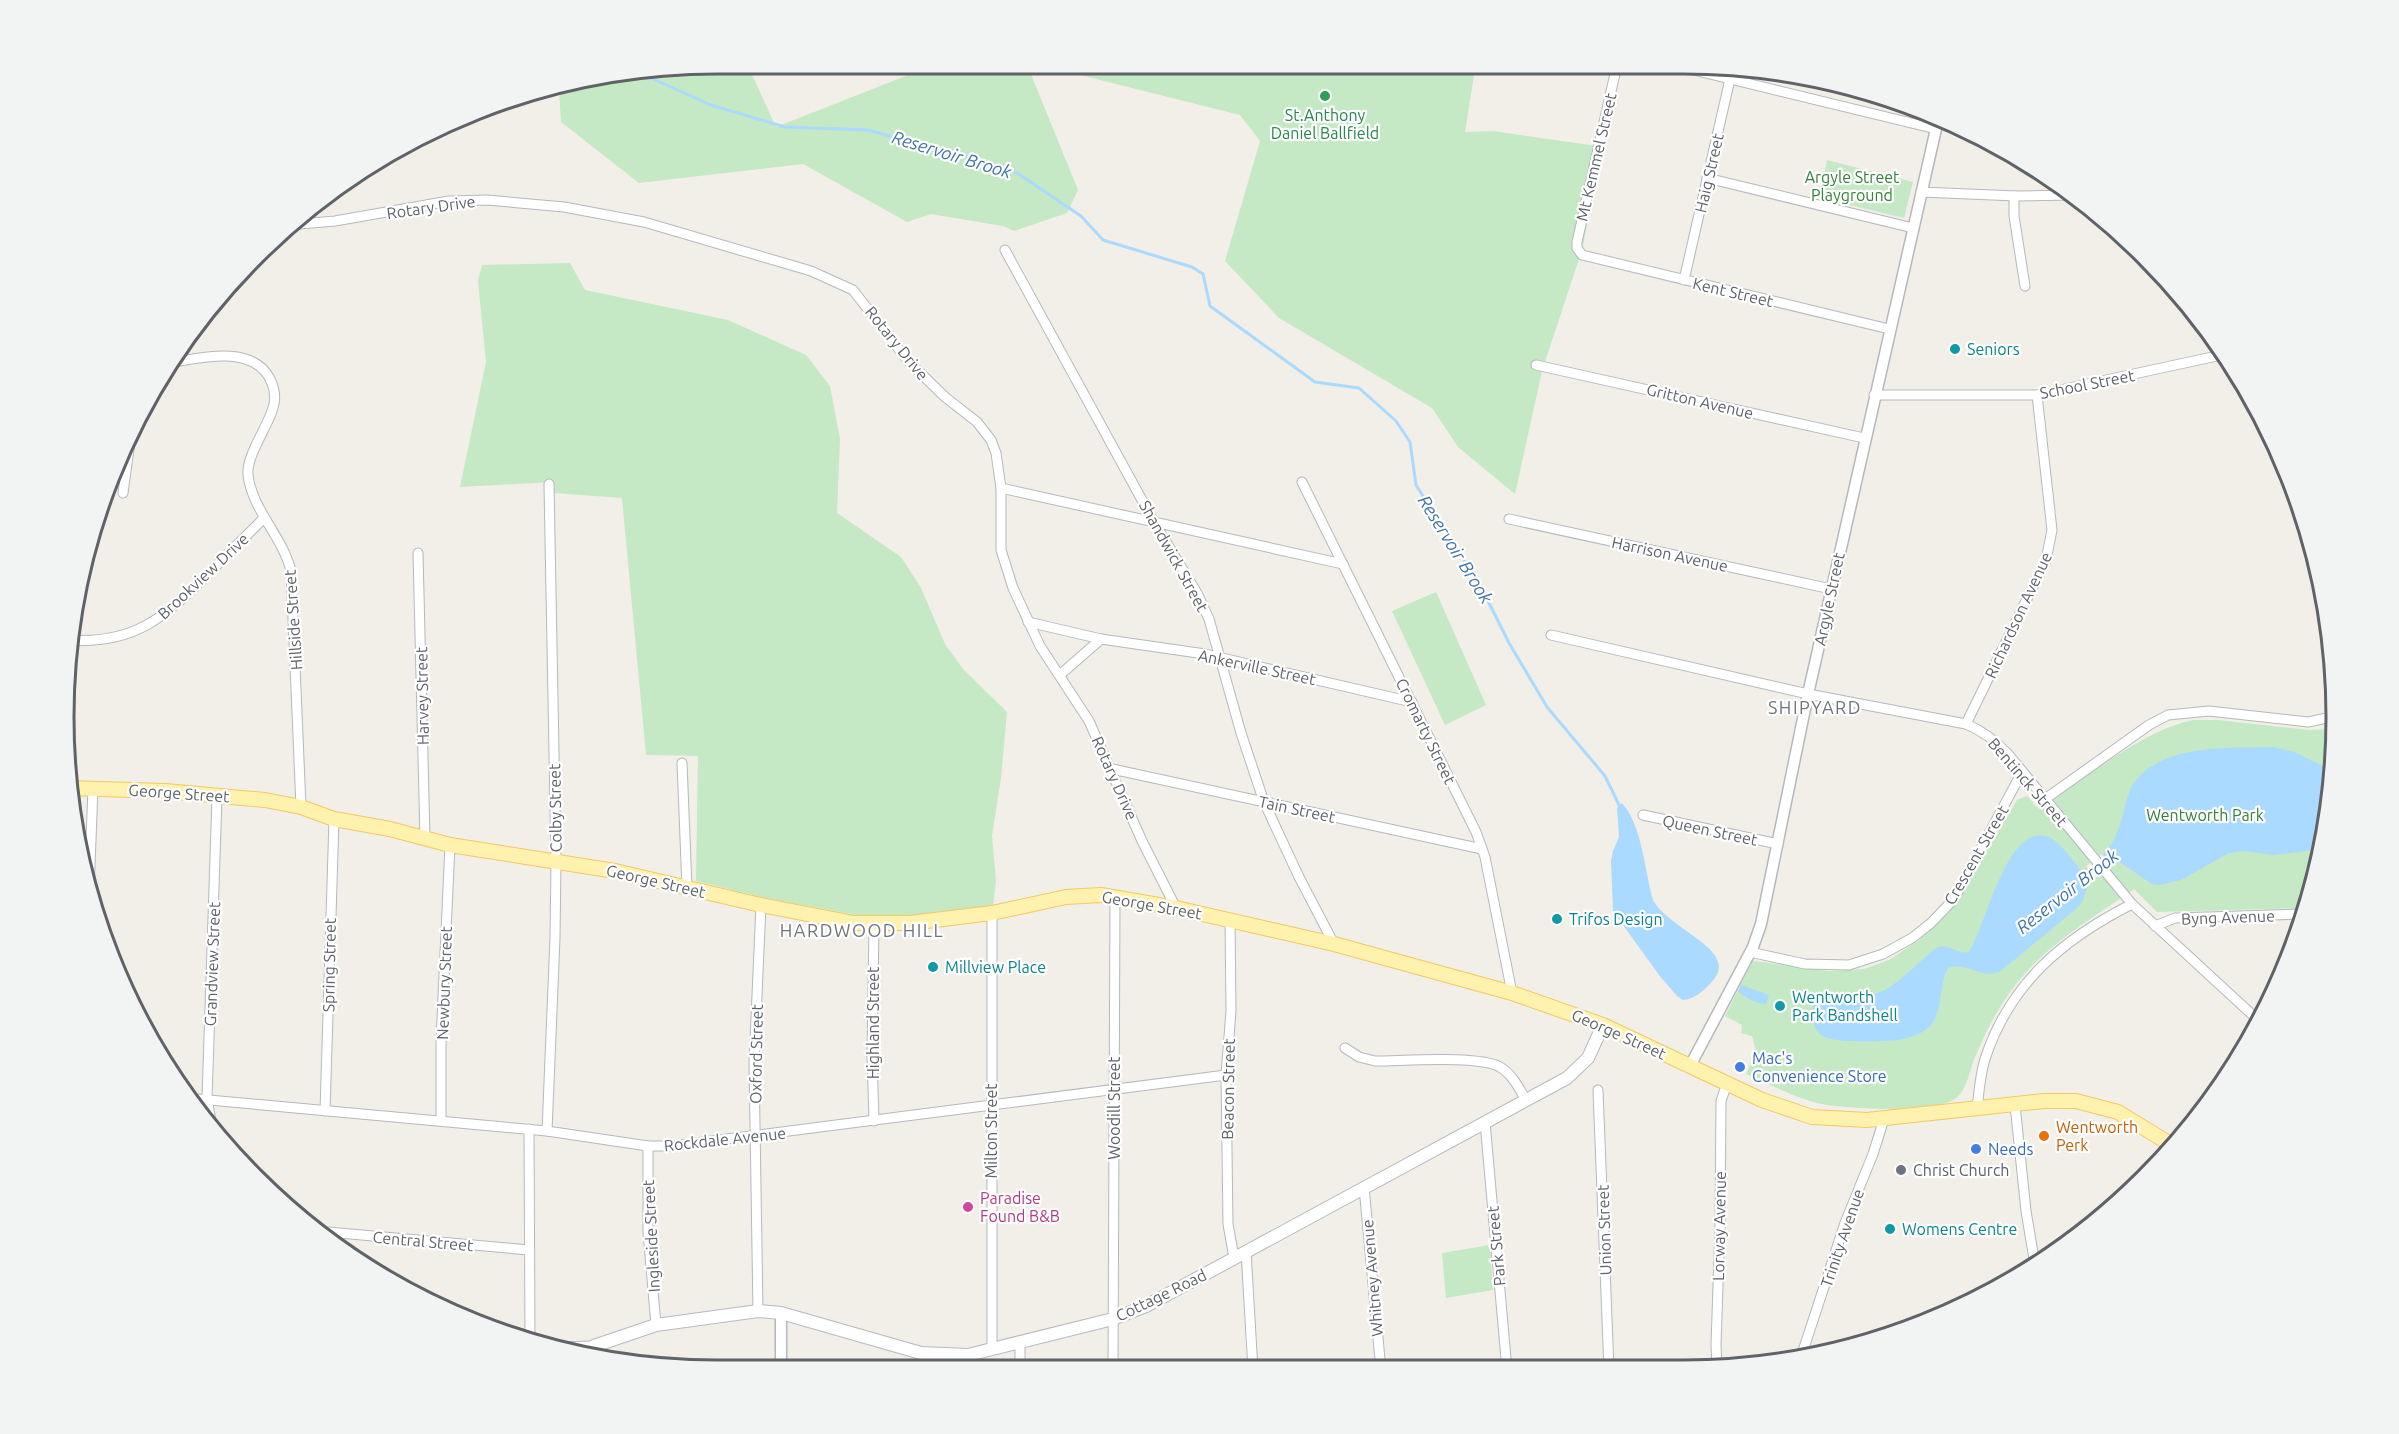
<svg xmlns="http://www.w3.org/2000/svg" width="2399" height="1434" font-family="Ubuntu,sans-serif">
<rect width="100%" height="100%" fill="#f1efe8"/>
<g fill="#c5e8c5">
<polygon points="1472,65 1474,75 1465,132 1493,131 1603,147 1582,250 1542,371 1515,494 1458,447 1432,408 1279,318 1225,261 1260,141 1240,115 1080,75 1080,67"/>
<polygon points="1028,67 1078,190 1067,213 1014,231 1003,226 931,214 907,222 803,164 639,183 561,122 559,90 563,85 631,69 749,68 776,127 926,68"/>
<polygon points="1827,160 1913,182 1904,218 1820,198"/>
<polygon points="570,263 585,290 728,320 806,355 830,386 840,439 837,513 901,557 921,588 945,644 963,669 1007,712 1001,778 992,836 996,881 993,906 898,918 873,918 770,899 696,881 698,756 646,755 622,498 554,493 553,482 460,487 486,362 478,281 482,265"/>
<polygon points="1436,592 1486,705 1445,725 1392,611"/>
<path d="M 2194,720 L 2218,720 L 2309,730 L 2335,729 L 2323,845 L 2304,908 L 2157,912 L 2134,889 C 2083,925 2036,950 2002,1004 C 1991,1021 1983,1039 1975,1057 C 1970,1069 1967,1090 1956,1098 C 1936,1114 1843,1109 1817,1103 C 1793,1097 1769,1084 1746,1074 L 1756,1051 L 1752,1036 L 1741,1033 L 1742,1025 L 1725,1016 L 1753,961 L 1828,971 L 1864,969 L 1889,960 L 1919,940 L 1949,912 L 2017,800 L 2027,796 L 2039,809 C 2081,781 2146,728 2194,720 Z"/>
<polygon points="1490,1245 1493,1290 1446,1298 1442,1253"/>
</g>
<g fill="#aadaff">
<path d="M 2273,747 L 2294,752 L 2331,770 L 2322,849 L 2273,855 L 2244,851 L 2229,853 L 2181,880 L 2159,885 L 2152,884 L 2121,863 L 2114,862 L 2089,880 L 2083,901 L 2077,908 L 2002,970 C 1983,982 1966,960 1948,968 C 1938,985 1944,1014 1928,1028 C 1921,1034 1912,1037 1903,1039 C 1889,1042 1831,1044 1821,1035 C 1811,1027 1812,1012 1814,1001 C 1828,987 1856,998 1874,994 C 1895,990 1920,959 1938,947 C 1950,944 1959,955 1969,952 C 1986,928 2006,821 2049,837 C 2059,841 2075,863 2082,871 L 2085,871 C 2098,859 2111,849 2117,833 C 2123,820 2124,806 2129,793 C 2149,743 2229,748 2273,747 Z"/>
<path d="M 1622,803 C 1642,825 1645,872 1653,900 C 1666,924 1712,941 1718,962 C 1721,970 1716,977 1711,983 C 1703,991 1695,999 1683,1000 L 1677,996 L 1659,975 L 1613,911 L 1611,861 L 1613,851 L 1619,837 L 1617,808 Z"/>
<path d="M 1741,985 L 1769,995 L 1766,1004 C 1754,1003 1746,998 1738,991 Z"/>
</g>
<polygon fill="#f1efe8" points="2102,854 2111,866 2095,878 2086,866"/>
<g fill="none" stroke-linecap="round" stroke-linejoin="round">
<polyline stroke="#aadaff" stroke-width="3" points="631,69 711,105 785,127 868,130 1011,169 1081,216 1103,240 1192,267 1203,274 1210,306 1315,382 1359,388 1396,421 1410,442 1416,485 1480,585 1509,643 1547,707 1605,776 1620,807"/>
<defs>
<g id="minor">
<polyline points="1617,65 1577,242 1577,248 1582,255 1889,329"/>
<polyline points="1673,65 1936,129"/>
<polyline points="1707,178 1913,228"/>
<polyline points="1921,192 2016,196 2072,195"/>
<polyline points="2014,196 2014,216 2025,286"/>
<polyline points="288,225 335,221 449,201 487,200 564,207 644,222 811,271 853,290 908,361 945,397 977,422 991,440 996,453 1001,488 1001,550 1013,588 1040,646 1089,721 1142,841 1176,908"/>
<polyline points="1005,250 1154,522 1197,593 1209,619 1241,733 1264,802 1299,877 1334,944"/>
<polyline points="1684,280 1733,66"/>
<path d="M 169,363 C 200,358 252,344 270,379 C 275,389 276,401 272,411 C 266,429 246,457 248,475 C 252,510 283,537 291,571 L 301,807"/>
<polyline points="1536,365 1864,438"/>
<polyline points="1874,395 2037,395 2226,354"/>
<polyline points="1302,482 1476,832 1485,857 1512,993"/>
<polyline points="1001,488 1343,564"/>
<polyline points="123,493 130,442"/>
<polyline points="1509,519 1831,589"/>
<polyline points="418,553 425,839"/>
<polyline points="1028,622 1101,639 1205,654 1412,702"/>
<path d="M 1551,635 L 1808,694 L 1966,724 C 1983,731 1995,740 2008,754 L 2132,904 L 2258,1020"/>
<path d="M 68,640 C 134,645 165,617 208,574 C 227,555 245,537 264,518"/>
<polyline points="1061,674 1101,639"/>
<polyline points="1966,724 2046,560 2052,530 2037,395"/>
<polyline points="682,763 687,888"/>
<polyline points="1112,769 1482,849"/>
<polyline points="2045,799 2149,725 2168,715 2209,711 2308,722 2336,716"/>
<polyline points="1643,815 1778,844"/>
<polyline points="89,891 93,788"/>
<polyline points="1230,920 1231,1011 1226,1075 1228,1224 1234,1258"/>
<polyline points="874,924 872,1056 874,1121"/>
<polyline points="2155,926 2175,918 2302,914"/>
<polyline points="1750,952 1805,964 1849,965 1883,954 1912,938 1931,923 1954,899 2022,772"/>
<path d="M 1345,1048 L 1359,1057 L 1375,1061 C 1403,1061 1479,1055 1500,1067 C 1512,1074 1519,1088 1526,1100"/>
<polyline points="1598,1090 1609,1370"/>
<polyline points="187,1098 547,1131 648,1146 672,1146 1226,1075"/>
<polyline points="2015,1105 2026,1211 2035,1265"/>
<path d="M 1977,1109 C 1979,1092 1980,1075 1985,1059 C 2010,983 2063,939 2132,904"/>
<polyline points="325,1111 334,819"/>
<polyline points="441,1121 441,1041 450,845"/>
<polyline points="1485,1122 1507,1370"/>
<polyline points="529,1129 530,1341"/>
<polyline points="547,1131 555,938 556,861 549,484"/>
<polyline points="213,1132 207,1099 217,797"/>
<polyline points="648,1146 648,1232 656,1325"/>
<polyline points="1364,1187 1381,1370"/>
<polyline points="317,1231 529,1250"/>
<polyline points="1246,1251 1253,1370"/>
<polyline points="758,1311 754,1063 761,905"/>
<polyline points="1020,1342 1020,1370"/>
<polyline points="559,1347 594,1346"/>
<polyline points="992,1349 992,913"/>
<polyline points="1801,1357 1845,1223 1873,1154 1884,1119"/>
<polyline points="1113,1370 1115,898"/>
<polyline points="1717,1370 1716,1345 1720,1227 1721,1101 1727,1083"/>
</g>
<g id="tertiary">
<polyline points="1690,1066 1753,947 1761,924 1808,694 1938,120"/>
<polyline points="781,1370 781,1313"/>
</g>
<polyline id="secondary" points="585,1352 594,1346 656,1325 758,1311 781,1313 921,1353 968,1355 1113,1319 1146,1306 1567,1078 1588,1058 1603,1025"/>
<g id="primary">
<polyline points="2224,352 2239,379"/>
<polyline points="68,788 165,791 265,800 301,807 334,819 390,829 450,845 615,871 761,905 854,923 910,923 992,913 1066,897 1101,895 1176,908 1334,944 1512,993 1603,1025 1762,1100 1812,1117 1867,1120 2044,1101 2076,1101 2118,1112 2170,1144"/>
</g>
</defs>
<use href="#minor" stroke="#b5b8bc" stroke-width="11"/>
<use href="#tertiary" stroke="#b5b8bc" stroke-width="13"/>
<use href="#secondary" stroke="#b6babf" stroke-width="14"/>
<use href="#primary" stroke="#f2c960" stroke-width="16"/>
<use href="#minor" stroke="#fff" stroke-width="9"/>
<use href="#tertiary" stroke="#fff" stroke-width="10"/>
<use href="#secondary" stroke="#fff" stroke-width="12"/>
<use href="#primary" stroke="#fff2af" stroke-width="14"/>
</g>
<circle fill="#2e9e5b" stroke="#fff" stroke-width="2" cx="1325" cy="96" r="6"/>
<g fill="#0f9aa8" stroke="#fff" stroke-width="2">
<circle cx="1955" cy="349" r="6"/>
<circle cx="1557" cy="919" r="6"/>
<circle cx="933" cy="967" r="6"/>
<circle cx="1780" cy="1006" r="6"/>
<circle cx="1890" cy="1229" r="6"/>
</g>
<g fill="#3f7fe0" stroke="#fff" stroke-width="2">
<circle cx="1740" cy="1067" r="6"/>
<circle cx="1976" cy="1149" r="6"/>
</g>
<circle fill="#e8710a" stroke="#fff" stroke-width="2" cx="2044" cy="1136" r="6"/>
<circle fill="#6b7280" stroke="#fff" stroke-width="2" cx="1901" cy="1170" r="6"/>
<circle fill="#d1479c" stroke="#fff" stroke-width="2" cx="968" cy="1207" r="6"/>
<g text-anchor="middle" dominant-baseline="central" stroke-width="4.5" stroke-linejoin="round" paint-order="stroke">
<g font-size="16" fill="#27864d" stroke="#fff">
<text x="1325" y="115">St.Anthony<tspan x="1325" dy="18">Daniel Ballfield</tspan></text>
</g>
<g font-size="16" fill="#5f6368" stroke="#fff">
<text transform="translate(1596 157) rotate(-77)">Mt Kemmel Street</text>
<text transform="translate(1709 173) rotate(-77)">Haig Street</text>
<text transform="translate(431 207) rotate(-8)">Rotary Drive</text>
<text transform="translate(1733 292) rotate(13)">Kent Street</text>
<text transform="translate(897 343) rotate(51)">Rotary Drive</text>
<text transform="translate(2087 384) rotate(-11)">School Street</text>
<text transform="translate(1700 401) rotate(13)">Gritton Avenue</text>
<text transform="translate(1670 554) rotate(12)">Harrison Avenue</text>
<text transform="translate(1174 556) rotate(61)">Shandwick Street</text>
<text transform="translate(203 576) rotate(-43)">Brookview Drive</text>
<text transform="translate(1829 599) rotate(-78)">Argyle Street</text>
<text transform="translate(2018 615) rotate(-65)">Richardson Avenue</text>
<text transform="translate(293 620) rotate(-94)">Hillside Street</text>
<text transform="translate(1257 667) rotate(12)">Ankerville Street</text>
<text transform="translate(422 696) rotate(-91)">Harvey Street</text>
<text transform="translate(1426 731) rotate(64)">Cromarty Street</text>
<text transform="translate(1115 778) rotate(66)">Rotary Drive</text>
<text transform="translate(2028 782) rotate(49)">Bentinck Street</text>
<text transform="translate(179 793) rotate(4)">George Street</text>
<text transform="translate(555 808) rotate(-91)">Colby Street</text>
<text transform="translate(1297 809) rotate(12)">Tain Street</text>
<text transform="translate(1710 830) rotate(12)">Queen Street</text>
<text transform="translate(1976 855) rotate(-60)">Crescent Street</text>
<text transform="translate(656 881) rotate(13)">George Street</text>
<text transform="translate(1152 905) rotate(10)">George Street</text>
<text transform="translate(2228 917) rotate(-2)">Byng Avenue</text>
<text transform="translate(212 964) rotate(-88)">Grandview Street</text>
<text transform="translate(329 965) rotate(-89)">Spring Street</text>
<text transform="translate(444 983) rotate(-88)">Newbury Street</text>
<text transform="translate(873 1023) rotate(-90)">Highland Street</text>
<text transform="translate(1619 1034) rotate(24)">George Street</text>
<text transform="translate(756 1054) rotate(-89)">Oxford Street</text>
<text transform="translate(1228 1089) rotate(-89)">Beacon Street</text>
<text transform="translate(1114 1108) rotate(-90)">Woodill Street</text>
<text transform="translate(991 1131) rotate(-90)">Milton Street</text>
<text transform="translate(725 1139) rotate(-6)">Rockdale Avenue</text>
<text transform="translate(1719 1226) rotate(-89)">Lorway Avenue</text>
<text transform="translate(1604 1230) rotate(-92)">Union Street</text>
<text transform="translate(651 1236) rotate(-93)">Ingleside Street</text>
<text transform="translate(1842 1238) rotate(-71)">Trinity Avenue</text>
<text transform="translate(423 1241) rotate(5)">Central Street</text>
<text transform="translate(1496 1246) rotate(-95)">Park Street</text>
<text transform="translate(1372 1278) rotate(-95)">Whitney Avenue</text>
<text transform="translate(1161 1295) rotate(-26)">Cottage Road</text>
</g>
<g font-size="16" fill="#348238" stroke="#fff">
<text x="1852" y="177">Argyle Street<tspan x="1852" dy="18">Playground</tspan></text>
<text x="2205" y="815">Wentworth Park</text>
</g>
<g font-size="16" fill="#0d838f" stroke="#fff" text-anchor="start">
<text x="1967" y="349">Seniors</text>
<text x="1569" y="919">Trifos Design</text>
<text x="945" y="967">Millview Place</text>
<text x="1792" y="997">Wentworth<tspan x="1792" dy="18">Park Bandshell</tspan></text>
<text x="1902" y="1229">Womens Centre</text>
</g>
<g font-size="16" fill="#366cbe" stroke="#fff" text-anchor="start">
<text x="1752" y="1058">Mac's<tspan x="1752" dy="18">Convenience Store</tspan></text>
<text x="1988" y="1149">Needs</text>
</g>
<g font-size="16" fill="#c56008" stroke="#fff" text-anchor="start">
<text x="2056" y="1127">Wentworth<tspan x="2056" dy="18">Perk</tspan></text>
</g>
<g font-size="16" fill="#5b616d" stroke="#fff" text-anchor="start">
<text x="1913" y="1170">Christ Church</text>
</g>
<g font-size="16" fill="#b23c85" stroke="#fff" text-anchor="start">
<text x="980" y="1198">Paradise<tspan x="980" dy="18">Found B&amp;B</tspan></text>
</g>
<g font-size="18" font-style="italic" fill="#4174aa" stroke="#fff">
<text transform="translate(952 154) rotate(17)">Reservoir Brook</text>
<text transform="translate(1456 549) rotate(58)">Reservoir Brook</text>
<text transform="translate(2067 891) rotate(-38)">Reservoir Brook</text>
</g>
<g font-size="18" letter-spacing="1.5" fill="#70757a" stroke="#fff">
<text x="1815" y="707">SHIPYARD</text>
<text x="862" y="930">HARDWOOD HILL</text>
</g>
</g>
<path d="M0 0H2399V1434H0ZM717 74H1683A643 643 0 0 1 2326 717V717A643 643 0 0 1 1683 1360H717A643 643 0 0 1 74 717V717A643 643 0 0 1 717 74Z" fill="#f2f3f3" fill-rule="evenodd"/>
<path fill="none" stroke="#5f6368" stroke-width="3" d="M717 74H1683A643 643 0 0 1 2326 717V717A643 643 0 0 1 1683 1360H717A643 643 0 0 1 74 717V717A643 643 0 0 1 717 74Z"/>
</svg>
